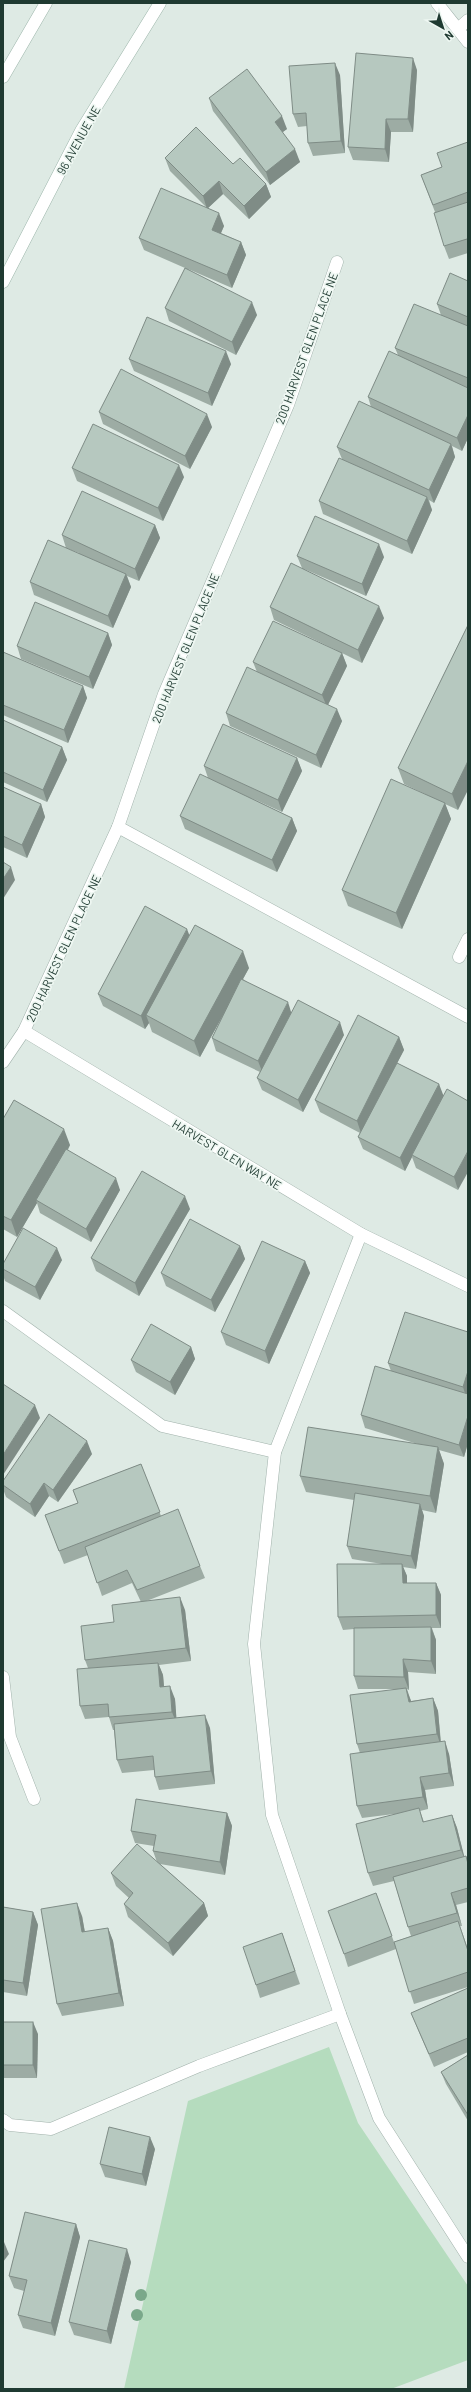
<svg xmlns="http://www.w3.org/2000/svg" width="471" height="2392" font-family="Barlow,sans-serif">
<rect width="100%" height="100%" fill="#deeae4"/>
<polygon fill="#b5dcbe" points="329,2047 358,2123 468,2286 468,2360 391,2389 124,2389 188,2101"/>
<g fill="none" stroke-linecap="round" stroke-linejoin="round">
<defs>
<g id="service">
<polyline points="437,3 468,42"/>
<polyline points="458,29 468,20"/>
<polyline points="118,827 468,1017"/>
<polyline points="459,957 468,939"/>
<polyline points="361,1234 275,1452 254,1644 272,1815 340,2014 379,2118 468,2257"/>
<polyline points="3,1311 162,1426 275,1452"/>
<polyline points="3,2120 10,2125 51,2129 199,2066 340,2014"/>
</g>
<g id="minor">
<polyline points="24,1031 118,827 164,694 288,405 337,262"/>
<polyline points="3,1062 24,1031 361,1234 468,1286"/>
<polyline points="3,1677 10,1737 34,1799"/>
</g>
<g id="secondary">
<polyline points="3,77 46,3"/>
<polyline points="3,282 81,131 160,3"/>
</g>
</defs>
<use href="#service" stroke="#a1b2ab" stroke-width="13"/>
<use href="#minor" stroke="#a1b2ab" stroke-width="13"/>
<use href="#secondary" stroke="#9db6ab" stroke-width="13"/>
<use href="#service" stroke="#fff" stroke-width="12"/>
<use href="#minor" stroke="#fff" stroke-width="12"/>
<use href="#secondary" stroke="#fff" stroke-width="12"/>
</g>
<g fill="#7aa88a">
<circle cx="141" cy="2295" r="6"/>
<circle cx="137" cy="2315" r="6"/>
</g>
<g fill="#9daca4">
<polygon points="417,70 413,132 391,132 389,162 353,160 348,147"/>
<polygon points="340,75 345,153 313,156 308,143 307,126 298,127 293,114"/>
<polygon points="209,98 287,129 282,132 300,162 270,185 213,111"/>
<polygon points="468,142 468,253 449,259 444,246 435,212 421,175 442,167"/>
<polygon points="165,158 233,164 266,184 271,197 249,219 223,194 208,208 224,226 221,233 241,242 246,255 232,288 188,269 257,315 236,355 169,321 165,308 185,268 144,250 139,238 206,207 170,171"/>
<polygon points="468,281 468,438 462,451 452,446 455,457 434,503 429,500 432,510 412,554 323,514 319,501 342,459 337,447 371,407 368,397 398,355 395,348 441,315 437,304"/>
<polygon points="129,359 231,364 212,406 134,371"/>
<polygon points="99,412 212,427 190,469 103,424"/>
<polygon points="72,468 184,477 163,521 77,481"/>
<polygon points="155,525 160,538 139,581 127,576 131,587 113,628 34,595 30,582 79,553 66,548 62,535"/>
<polygon points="297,556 384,557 366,596 304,569 384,618 362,663 342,653 347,666 328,704 342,721 321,768 230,726 226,713 257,672 253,662 336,650 274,620 270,607 302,568"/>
<polygon points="468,625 458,810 445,804 451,819 402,929 348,906 342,890 425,794 404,784 398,768"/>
<polygon points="108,633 112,645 93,689 21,659 17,646"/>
<polygon points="3,652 83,686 87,698 68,743 3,715"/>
<polygon points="3,720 62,747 67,760 47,802 3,782"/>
<polygon points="297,758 302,771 282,812 251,798 292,818 297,831 277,872 185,829 180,816 208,778 204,766"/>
<polygon points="3,787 41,804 45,817 27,858 3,847"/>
<polygon points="189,935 249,968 243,979 291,1013 344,1035 303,1112 262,1090 257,1078 260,1072 216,1051 212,1038 223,1015 200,1057 152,1032 149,1023 145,1029 103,1006 98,994"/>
<polygon points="399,1037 404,1050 397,1063 439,1084 458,1190 416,1168 412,1157 405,1171 363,1149 358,1137 360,1133 320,1112 315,1100"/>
<polygon points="3,1119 70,1145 68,1150 120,1190 91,1242 40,1213 37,1203 17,1237 3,1229"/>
<polygon points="190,1209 139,1296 96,1271 91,1258"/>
<polygon points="240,1246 245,1259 215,1312 166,1286 161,1273"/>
<polygon points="62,1260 40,1300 5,1281 3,1275 3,1264"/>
<polygon points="305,1261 310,1273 269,1364 226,1345 221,1332"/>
<polygon points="468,1332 468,1443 464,1457 439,1450 444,1464 436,1513 422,1510 424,1516 416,1569 403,1567 407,1576 407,1583 436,1583 441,1595 441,1628 432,1628 436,1640 436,1674 408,1672 409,1690 407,1689 411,1701 433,1698 438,1711 441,1742 449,1754 454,1786 425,1790 428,1809 420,1811 424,1822 452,1815 457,1828 464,1857 466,1856 468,1862 468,1902 456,1905 462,1926 460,1926 468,1949 468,1987 414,2004 396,1949 348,1967 344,1954 376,1893 394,1942 411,1936 408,1927 394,1881 373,1886 368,1873 394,1814 362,1818 357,1806 360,1753 357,1744 395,1689 358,1689 354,1676 354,1629 343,1630 338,1617 382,1564 352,1559 347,1546 354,1500 306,1492 300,1476 421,1445 365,1428 361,1415 391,1371 388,1363"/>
<polygon points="191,1347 195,1359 175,1395 136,1372 131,1360"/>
<polygon points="92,1454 58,1502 49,1496 35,1517 6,1497 3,1489 3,1481"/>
<polygon points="141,1464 161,1516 200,1566 205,1578 144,1602 185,1610 191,1661 159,1665 163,1675 164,1687 175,1699 176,1718 210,1728 215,1784 159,1790 155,1777 154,1770 122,1773 117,1760 114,1730 113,1730 109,1717 85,1719 80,1706 88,1668 85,1660 114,1622 141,1602 132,1583 102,1596 88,1555 64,1564 45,1515 78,1503 73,1490"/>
<polygon points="227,1813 232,1826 225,1875 160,1864 204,1903 208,1916 173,1956 128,1917 124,1904 129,1898 116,1886 111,1873 157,1862 153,1851 154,1846 135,1843 131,1831"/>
<polygon points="3,1907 33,1912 38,1925 27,1996 3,1992"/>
<polygon points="82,1916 85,1932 108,1928 113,1941 124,2006 62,2016 57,2004"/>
<polygon points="282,1933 300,1984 260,1998 256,1985"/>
<polygon points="468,1988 468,2052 434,2067 416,2025 411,2013"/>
<polygon points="3,2022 38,2034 37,2078 3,2078"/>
<polygon points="468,2055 468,2121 446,2084 441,2072"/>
<polygon points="155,2149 146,2186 105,2177 100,2164"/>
<polygon points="76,2224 80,2237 55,2336 23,2328 18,2315 24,2291 14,2288 9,2276"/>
<polygon points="131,2262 111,2344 74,2335 69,2322"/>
</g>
<g fill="#7f8c86">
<polygon points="413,58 417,70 413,132 408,119"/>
<polygon points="335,63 340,75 345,153 341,141"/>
<polygon points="282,116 287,129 279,135 275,122"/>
<polygon points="386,119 391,132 389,162 385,149"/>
<polygon points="295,149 300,162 270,185 266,172"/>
<polygon points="219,181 223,194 207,209 203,196"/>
<polygon points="266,184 271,197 249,219 244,206"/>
<polygon points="219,213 224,226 217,242 212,230"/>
<polygon points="241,242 246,255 232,288 227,275"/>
<polygon points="252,302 257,315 236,355 232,342"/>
<polygon points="226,351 231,364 212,406 208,393"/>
<polygon points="207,414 212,427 190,469 185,456"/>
<polygon points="468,415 468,438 462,451 457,438"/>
<polygon points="451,444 455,457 434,503 429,490"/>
<polygon points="179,465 184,477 163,521 158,508"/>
<polygon points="427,497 432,510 412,554 407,541"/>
<polygon points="155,525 160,538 139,581 135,569"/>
<polygon points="379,544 384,557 366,596 362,584"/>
<polygon points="126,574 131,587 113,628 108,616"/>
<polygon points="379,606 384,618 362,663 358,650"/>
<polygon points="108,633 112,645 93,689 89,677"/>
<polygon points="342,653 347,666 327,707 322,695"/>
<polygon points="83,686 87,698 68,743 64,730"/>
<polygon points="337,709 342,721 321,768 316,755"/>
<polygon points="62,747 67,760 47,802 43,790"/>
<polygon points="297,758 302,771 282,812 278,800"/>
<polygon points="468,761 468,790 458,810 452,794"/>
<polygon points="445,803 451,819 402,929 396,913"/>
<polygon points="41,804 45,817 27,858 22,845"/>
<polygon points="292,818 297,831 277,872 272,860"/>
<polygon points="11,867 15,880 3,899 3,879"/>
<polygon points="187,929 192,942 146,1015 149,1023 145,1029 141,1016"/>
<polygon points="243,951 249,968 200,1057 194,1041"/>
<polygon points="288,1002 292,1015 263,1074 258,1061"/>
<polygon points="340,1022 344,1035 303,1112 298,1100"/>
<polygon points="399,1037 404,1050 361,1133 357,1121"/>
<polygon points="439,1084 444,1097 412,1155 412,1157 405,1171 400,1158"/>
<polygon points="64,1129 70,1145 38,1201 36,1200 37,1203 17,1237 11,1220"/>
<polygon points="468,1151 468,1172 458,1190 454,1177"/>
<polygon points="116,1178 120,1190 91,1242 86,1229"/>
<polygon points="185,1196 190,1209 139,1296 135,1283"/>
<polygon points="240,1246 245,1259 215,1312 211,1300"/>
<polygon points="57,1248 62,1260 40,1300 35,1287"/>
<polygon points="305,1261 310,1273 269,1364 265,1351"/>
<polygon points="191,1347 195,1359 175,1395 170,1382"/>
<polygon points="468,1371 468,1398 467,1400 463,1387"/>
<polygon points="35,1405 40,1418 3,1475 3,1455"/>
<polygon points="468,1416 468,1443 464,1457 459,1445"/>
<polygon points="87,1441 92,1454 58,1502 53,1490"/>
<polygon points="438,1447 444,1464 436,1513 430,1496"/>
<polygon points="44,1483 49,1496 35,1517 30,1504"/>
<polygon points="420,1504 424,1516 416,1569 411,1556"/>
<polygon points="402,1564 407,1576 407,1596 403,1583"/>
<polygon points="436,1583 441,1595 441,1628 436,1615"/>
<polygon points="180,1597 185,1610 191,1661 186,1648"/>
<polygon points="431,1627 436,1640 436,1674 431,1661"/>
<polygon points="403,1659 408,1672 409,1690 404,1677"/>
<polygon points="158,1663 163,1675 165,1699 160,1687"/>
<polygon points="170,1686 175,1699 177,1725 172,1712"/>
<polygon points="406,1688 411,1701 413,1714 409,1702"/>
<polygon points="433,1698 438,1711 441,1747 437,1734"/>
<polygon points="205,1715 210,1728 215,1784 211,1771"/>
<polygon points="445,1741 449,1754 454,1786 449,1773"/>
<polygon points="420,1777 425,1790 428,1809 423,1797"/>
<polygon points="227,1813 232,1826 225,1875 220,1862"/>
<polygon points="452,1815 457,1828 466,1863 461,1850"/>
<polygon points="451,1893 456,1905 462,1926 457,1913"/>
<polygon points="77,1903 82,1916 87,1945 82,1932"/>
<polygon points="204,1903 208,1916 173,1956 168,1943"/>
<polygon points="33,1912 38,1925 27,1996 23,1983"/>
<polygon points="108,1928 113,1941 124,2006 119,1993"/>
<polygon points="33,2022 38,2034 37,2078 33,2065"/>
<polygon points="150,2137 155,2149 146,2186 142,2174"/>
<polygon points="76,2224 80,2237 55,2336 51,2323"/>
<polygon points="4,2242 9,2254 3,2262 3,2243"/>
<polygon points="127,2249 131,2262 111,2344 107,2331"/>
</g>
<g fill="#b6c8bf" stroke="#7f8c86">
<polygon points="356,53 413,58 408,119 386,119 385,149 348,147"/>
<polygon points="335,63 341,141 308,143 306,113 293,114 289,66"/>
<polygon points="247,69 282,116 275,122 295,149 266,172 209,98"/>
<polygon points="196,127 233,164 240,158 266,184 244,206 219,181 203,196 165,158"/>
<polygon points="468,142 468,192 433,205 421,175 442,167 437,153"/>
<polygon points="161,188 219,213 212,230 241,242 227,275 139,238"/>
<polygon points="468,202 468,241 467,239 444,246 434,213"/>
<polygon points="185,268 252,302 232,342 165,308"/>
<polygon points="450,273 468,281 468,317 437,304"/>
<polygon points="414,304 468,326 468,378 395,348"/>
<polygon points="147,317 226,351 208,393 129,359"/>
<polygon points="389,351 468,388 468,415 457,438 368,397"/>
<polygon points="121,369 207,414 185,456 99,412"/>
<polygon points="359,401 451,444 429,490 337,447"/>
<polygon points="93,424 179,465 158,508 72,468"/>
<polygon points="339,458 427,497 407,541 319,501"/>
<polygon points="82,491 155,525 135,569 62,535"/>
<polygon points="315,516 379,544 362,584 297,556"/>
<polygon points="48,540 126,574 108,616 30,582"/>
<polygon points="291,563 379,606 358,650 270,607"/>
<polygon points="35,602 108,633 89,677 17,646"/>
<polygon points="273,621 342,653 322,695 253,662"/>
<polygon points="468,625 468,761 452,794 398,768"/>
<polygon points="3,652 83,686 64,730 3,705"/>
<polygon points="247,667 337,709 316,755 226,713"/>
<polygon points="3,720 62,747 43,790 3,772"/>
<polygon points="223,724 297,758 278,800 204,766"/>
<polygon points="200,774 292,818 272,860 180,816"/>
<polygon points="391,779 445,803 396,913 342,890"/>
<polygon points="3,787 41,804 22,845 3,836"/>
<polygon points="3,862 11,867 3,879"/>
<polygon points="145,906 187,929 141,1016 98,994"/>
<polygon points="195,925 243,951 194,1041 146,1015"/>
<polygon points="241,979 288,1002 258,1061 212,1038"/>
<polygon points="298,1000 340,1022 298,1100 257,1078"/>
<polygon points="358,1015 399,1037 357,1121 315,1100"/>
<polygon points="397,1063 439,1084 400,1158 358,1137"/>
<polygon points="447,1089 468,1101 468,1151 454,1177 412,1155"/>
<polygon points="14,1100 64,1129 11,1220 3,1216 3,1119"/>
<polygon points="66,1149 116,1178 86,1229 36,1200"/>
<polygon points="142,1171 185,1196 135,1283 91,1258"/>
<polygon points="190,1219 240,1246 211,1300 161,1273"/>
<polygon points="23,1228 57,1248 35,1287 3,1269 3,1264"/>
<polygon points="262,1241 305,1261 265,1351 221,1332"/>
<polygon points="405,1312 468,1332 468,1371 463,1387 388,1363"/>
<polygon points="151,1324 191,1347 170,1382 131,1360"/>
<polygon points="375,1366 468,1394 468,1416 459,1445 361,1415"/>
<polygon points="3,1384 35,1405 3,1455"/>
<polygon points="49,1414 87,1441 53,1490 44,1483 30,1504 3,1485 3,1481"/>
<polygon points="308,1427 438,1447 430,1496 300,1476"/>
<polygon points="141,1464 160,1512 59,1551 45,1515 78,1503 73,1490"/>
<polygon points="355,1493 420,1504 411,1556 347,1546"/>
<polygon points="178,1509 200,1566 137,1590 127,1570 97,1583 85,1547"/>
<polygon points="337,1564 402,1564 403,1583 436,1583 436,1615 338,1617"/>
<polygon points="180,1597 186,1648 85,1660 81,1626 114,1622 112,1605"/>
<polygon points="431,1627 431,1661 403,1659 404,1677 354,1676 354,1628"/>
<polygon points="158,1663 160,1687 170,1686 172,1712 109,1717 108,1704 80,1706 77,1669"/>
<polygon points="406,1688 409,1702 433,1698 437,1734 357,1744 350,1695"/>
<polygon points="205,1715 211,1771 155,1777 153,1756 117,1760 114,1724"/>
<polygon points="445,1741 449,1773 420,1777 423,1797 357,1806 350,1754"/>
<polygon points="136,1799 227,1813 220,1862 153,1851 156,1835 131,1831"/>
<polygon points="419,1808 423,1822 452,1815 461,1850 368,1873 356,1824"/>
<polygon points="137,1844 204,1903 168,1943 124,1904 133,1893 111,1873"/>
<polygon points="466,1856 468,1864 468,1888 451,1893 457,1913 408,1927 393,1877"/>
<polygon points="376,1893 392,1936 344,1954 328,1911"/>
<polygon points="77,1903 82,1932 108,1928 119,1993 57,2004 41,1909"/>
<polygon points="3,1907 33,1912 23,1983 3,1980"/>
<polygon points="458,1921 468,1951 468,1972 409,1992 394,1942"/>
<polygon points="282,1933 295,1971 256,1985 243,1947"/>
<polygon points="468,1988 468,2038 429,2054 411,2013"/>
<rect x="3" y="2022" width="30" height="43"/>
<polygon points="468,2055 468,2115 441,2072"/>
<polygon points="109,2127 150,2137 142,2174 100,2164"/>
<polygon points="25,2212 76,2224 51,2323 18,2315 27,2280 9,2276"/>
<polygon points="89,2240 127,2249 107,2331 69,2322"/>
</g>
<g text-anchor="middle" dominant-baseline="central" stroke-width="3.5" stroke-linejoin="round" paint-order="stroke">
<g font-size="12" fill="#1f3a31" stroke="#eef7f2">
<text transform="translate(78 140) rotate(-61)">96 AVENUE NE</text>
<text transform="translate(306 348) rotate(-70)">200 HARVEST GLEN PLACE NE</text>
<text transform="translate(185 648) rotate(-68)">200 HARVEST GLEN PLACE NE</text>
<text transform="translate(63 948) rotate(-65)">200 HARVEST GLEN PLACE NE</text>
<text transform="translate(227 1154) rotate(31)">HARVEST GLEN WAY NE</text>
</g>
</g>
<rect width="471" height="2392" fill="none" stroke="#1f3a31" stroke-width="8"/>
<g transform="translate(443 28) rotate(141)" stroke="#eef7f2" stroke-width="3" paint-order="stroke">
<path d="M0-3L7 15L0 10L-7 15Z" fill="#1f3a31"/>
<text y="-6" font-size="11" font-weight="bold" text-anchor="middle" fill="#1f3a31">N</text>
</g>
</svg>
